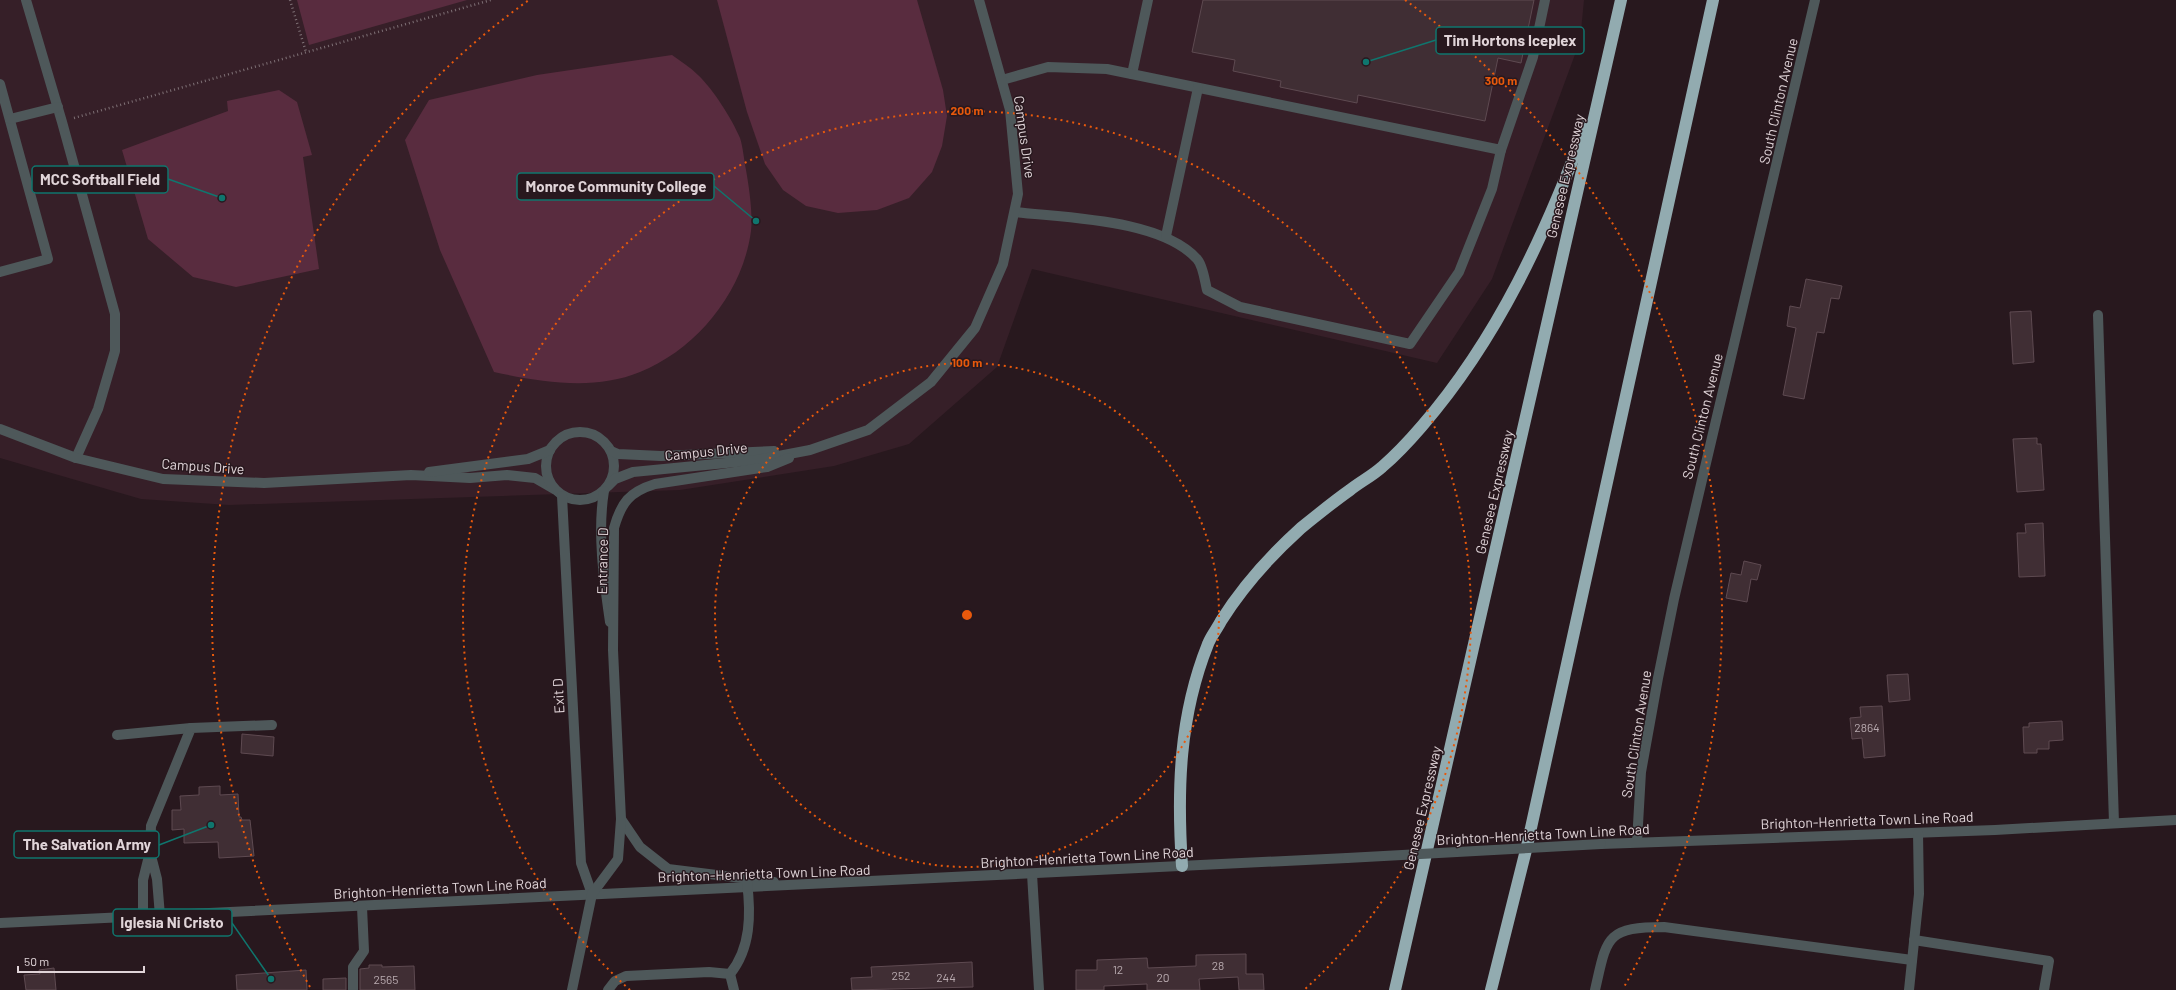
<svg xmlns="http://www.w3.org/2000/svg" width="2176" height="990" font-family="Barlow,sans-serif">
<rect width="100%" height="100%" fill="#28181e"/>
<polygon fill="#361f28" points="0,0 1584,0 1580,41 1492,279 1437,363 1032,269 997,367 909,444 834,466 680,490 229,505 141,499 0,458"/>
<g fill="#592c3f">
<polygon points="297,0 467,0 309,45"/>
<polygon points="717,0 917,0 943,90 947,116 942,146 932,172 909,198 877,210 838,213 806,206 783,190 765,164 747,112"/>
<path d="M 672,55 C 680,61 690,67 698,75 C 713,89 732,119 740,138 C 743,147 744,160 746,170 C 749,187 753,214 751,231 C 743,292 697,349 640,372 C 594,391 541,382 494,372 L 440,250 L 405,140 L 429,100 L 537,75 Z"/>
<polygon points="279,90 297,102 312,155 303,157 319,269 236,287 193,277 148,239 122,150 228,111 227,101"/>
</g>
<g fill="#402e34" stroke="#5e4a51">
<polygon points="1203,0 1534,0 1521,63 1498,58 1485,121 1358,95 1357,103 1280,87 1281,81 1233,71 1235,60 1192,52"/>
<polygon points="1806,279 1842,286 1839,299 1831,298 1824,333 1817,332 1804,399 1783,395 1796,328 1787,326 1790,306 1800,308"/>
<polygon points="2031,311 2034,362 2013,364 2010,312"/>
<polygon points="2037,438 2037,444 2041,444 2044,490 2017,492 2013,439"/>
<polygon points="2043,523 2045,576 2019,577 2017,533 2026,533 2025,524"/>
<polygon points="1744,561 1761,565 1757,580 1751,579 1747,602 1726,598 1731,573 1741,575"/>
<polygon points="1908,674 1910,700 1889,702 1887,675"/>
<polygon points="1882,706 1885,756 1864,758 1862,738 1852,739 1850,718 1861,717 1860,707"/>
<polygon points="2062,721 2063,740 2049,741 2049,749 2037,749 2037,753 2024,753 2023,727 2029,727 2029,723"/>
<polygon points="242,734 274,737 273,756 241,753"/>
<polygon points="220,786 220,795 238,794 239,817 241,817 242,820 250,820 254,856 219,858 218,842 184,843 184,829 172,830 172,810 181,810 180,796 199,795 199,787"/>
<polygon points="1246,954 1246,974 1263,974 1264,990 1239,990 1238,977 1199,979 1200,990 1147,990 1147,984 1104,986 1104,990 1076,990 1076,970 1097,970 1097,960 1147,958 1148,968 1196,966 1196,955"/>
<polygon points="972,962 973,987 852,990 851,978 872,977 871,967"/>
<polygon points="369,965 382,965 382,967 414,966 415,990 360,990 360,969 369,968"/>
<polygon points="54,968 56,990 26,990 24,975 40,974 39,970"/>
<polygon points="306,970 307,990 237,990 236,975"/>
<polygon points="346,978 346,990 323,990 323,979"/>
</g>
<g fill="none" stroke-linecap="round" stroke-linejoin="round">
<g stroke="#7e7075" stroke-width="2.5" stroke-dasharray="1 3" stroke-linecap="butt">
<polyline points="290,0 306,52"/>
<polyline points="74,118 491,0"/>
</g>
<g stroke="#4e585a" stroke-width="10">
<polyline points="26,0 62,122 115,314 115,351 98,409 76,458"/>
<polyline points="1132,74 1148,0"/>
<polyline points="1002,80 1048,67 1107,69 1501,150 1533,57 1545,0"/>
<polyline points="0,84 48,259 0,272"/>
<polyline points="10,119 58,107"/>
<path d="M 1015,212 C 1066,218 1161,219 1197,259 C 1203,265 1205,282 1207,290 L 1240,307 L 1410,344 L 1459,272 L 1492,189 L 1501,150"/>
<polyline points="1166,236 1198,88"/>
<polyline points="2098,315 2114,823"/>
<polyline points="0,429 76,458 163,479 264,483 411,475 470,478 507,475 535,478 554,489"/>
<circle cx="580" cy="466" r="34"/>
<polyline points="611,451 618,454 661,456 774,451"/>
<polyline points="429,472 528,459 550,450"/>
<polyline points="608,486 615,479 633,472 757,460 810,450 868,430 931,382 975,328 1003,264 1018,194 1010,110 979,0"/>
<path d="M 604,491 C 597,534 604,580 610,622"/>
<polyline points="562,496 581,863 592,894"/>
<polyline points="117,735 191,728"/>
<polyline points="621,819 640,847 668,869 774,882"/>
<polyline points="1637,842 1641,772 1658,678 1674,599 1815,0"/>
<polyline points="1601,844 1995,830 2176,820"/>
<polyline points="150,852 151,826 191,728 272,725"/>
<polyline points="1032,874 1039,990"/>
<polyline points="143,916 143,880 150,852 157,879 160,916"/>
<polyline points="0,923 1347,858"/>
<polyline points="1914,940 2049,961 2044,990"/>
<path d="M 730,974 C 751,948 751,914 747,882"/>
<polyline points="730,974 734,990"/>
<polyline points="353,990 353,967 364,951 362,907"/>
<path d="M 572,990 L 592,894 L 618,859 L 621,819 L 613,650 L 614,528 C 621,503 629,492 655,484 L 767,467 L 789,458"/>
<polyline points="608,990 615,981 626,976 709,972 730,974"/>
<path d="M 1595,990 C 1607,938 1605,927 1664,927 L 1912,960"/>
<polyline points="1909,990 1919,894 1918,833"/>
</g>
<g stroke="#92abb0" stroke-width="12">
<path d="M 1182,866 C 1177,790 1179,716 1208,644 C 1211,636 1217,629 1221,621 C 1243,586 1270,556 1301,528 C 1317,515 1333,502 1350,490 C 1360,482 1372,476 1382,467 C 1396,455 1410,440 1422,426 C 1498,338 1546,233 1586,125"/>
<polyline points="1395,990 1621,0"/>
<polyline points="1491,990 1527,846 1713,0"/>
</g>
<polyline stroke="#4e585a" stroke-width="10" points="1347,858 1601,844"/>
</g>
<g fill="none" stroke="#e8590c" stroke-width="2" stroke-dasharray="2 4">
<circle cx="967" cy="615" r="252"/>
<path d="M630 990A504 504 0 1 1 1304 990"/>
<path d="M310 987A755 755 0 0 1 529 0M1405 0A755 755 0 0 1 1624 987"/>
</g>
<g text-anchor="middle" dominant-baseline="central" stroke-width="3" stroke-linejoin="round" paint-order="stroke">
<g font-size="12" fill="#b8aaaf">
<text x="1867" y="727">2864</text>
<text x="1218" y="965">28</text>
<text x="1118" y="969">12</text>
<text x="901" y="975">252</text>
<text x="946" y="977">244</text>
<text x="1163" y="977">20</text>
<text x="386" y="979">2565</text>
</g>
<g font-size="14" fill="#e0d4d8" stroke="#28181e">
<text transform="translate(1778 101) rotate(-77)">South Clinton Avenue</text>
<text transform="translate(1025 137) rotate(82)">Campus Drive</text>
<text transform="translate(1565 176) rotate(-77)">Genesee Expressway</text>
<text transform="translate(1702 416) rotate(-76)">South Clinton Avenue</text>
<text transform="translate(706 451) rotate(-6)">Campus Drive</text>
<text transform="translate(203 466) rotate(4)">Campus Drive</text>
<text transform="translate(1494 492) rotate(-77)">Genesee Expressway</text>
<text transform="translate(602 561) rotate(-89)">Entrance D</text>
<text transform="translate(558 696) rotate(-93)">Exit D</text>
<text transform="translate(1636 734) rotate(-81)">South Clinton Avenue</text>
<text transform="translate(1422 808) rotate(-77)">Genesee Expressway</text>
<text transform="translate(1867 820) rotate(-2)">Brighton-Henrietta Town Line Road</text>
<text transform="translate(1543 834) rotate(-3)">Brighton-Henrietta Town Line Road</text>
<text transform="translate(1087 857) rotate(-3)">Brighton-Henrietta Town Line Road</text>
<text transform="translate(764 873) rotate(-2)">Brighton-Henrietta Town Line Road</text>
<text transform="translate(440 888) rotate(-3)">Brighton-Henrietta Town Line Road</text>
</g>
</g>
<circle cx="967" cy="615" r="6" fill="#e8590c" stroke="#28181e" stroke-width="2"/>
<g font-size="12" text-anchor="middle" font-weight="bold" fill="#e8590c" stroke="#28181e" stroke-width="3" stroke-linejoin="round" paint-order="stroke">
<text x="1501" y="85">300 m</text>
<text x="967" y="115">200 m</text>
<text x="967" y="367">100 m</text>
</g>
<path fill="none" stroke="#0f766e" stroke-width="1.5" d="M1366 62L1436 40M222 198L168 179M756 221L714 186M211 825L159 845M271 979L232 923"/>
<g fill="#0f766e" stroke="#28181e" stroke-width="1.5">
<circle cx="1366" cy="62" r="4"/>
<circle cx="222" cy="198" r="4"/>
<circle cx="756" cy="221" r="4"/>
<circle cx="211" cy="825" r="4"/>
<circle cx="271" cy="979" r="4"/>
</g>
<g fill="#28181e" stroke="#0f766e" stroke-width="1.5">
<rect x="1436" y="27" width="148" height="27" rx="4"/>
<rect x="32" y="166" width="136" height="27" rx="4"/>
<rect x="517" y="173" width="197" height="27" rx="4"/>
<rect x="14" y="831" width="145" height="27" rx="4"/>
<rect x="113" y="909" width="119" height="27" rx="4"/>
</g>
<g font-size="15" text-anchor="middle" font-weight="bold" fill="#e0d4d8">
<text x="1510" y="46">Tim Hortons Iceplex</text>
<text x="100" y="185">MCC Softball Field</text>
<text x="616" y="192">Monroe Community College</text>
<text x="87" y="850">The Salvation Army</text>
<text x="172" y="928">Iglesia Ni Cristo</text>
</g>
<path d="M18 966v6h126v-6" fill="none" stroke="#e0d4d8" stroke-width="2"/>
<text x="24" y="966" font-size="12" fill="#e0d4d8" stroke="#28181e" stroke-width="3" paint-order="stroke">50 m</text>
</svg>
